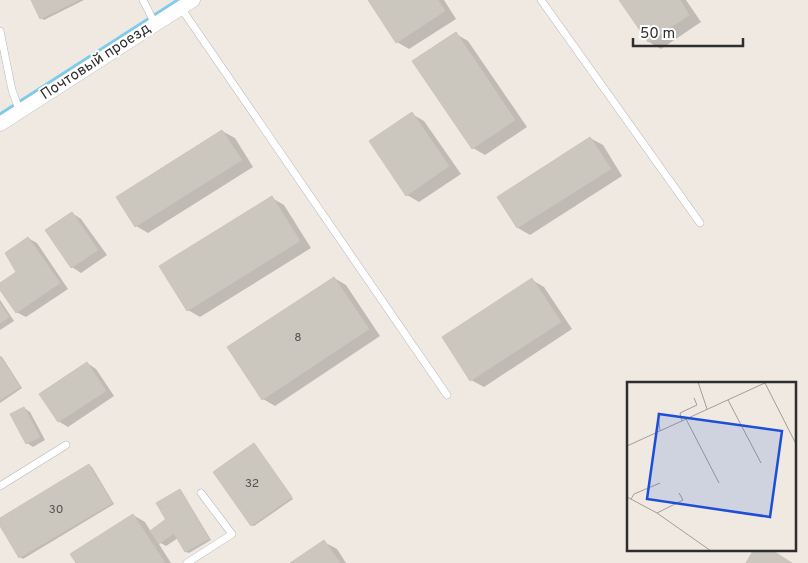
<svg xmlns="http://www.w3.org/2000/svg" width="808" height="563" font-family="Overpass,sans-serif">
<rect width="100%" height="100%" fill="#efe9e1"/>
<g fill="#0003">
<polygon points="32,0 84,0 44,20 41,18"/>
<polygon points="369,0 444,0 456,19 409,49 397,42"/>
<polygon points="621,0 686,0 701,22 661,49 649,42"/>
<polygon points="456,34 468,41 527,127 485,155 473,148"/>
<polygon points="412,114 424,121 461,174 419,202 407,195"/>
<polygon points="222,131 235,138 253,167 148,233 136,226 118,198"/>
<polygon points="590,138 603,145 622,176 530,235 518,228 498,197"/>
<polygon points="272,198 284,205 311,248 200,317 188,310"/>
<polygon points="72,213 81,219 107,255 81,273 72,267"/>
<polygon points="28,238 37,243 68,289 26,317 16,312 0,287 0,285 18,272"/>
<polygon points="334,278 346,285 380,336 275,406 263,399"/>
<polygon points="532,280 544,287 572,329 484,387 471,380 443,338"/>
<polygon points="0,300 14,321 0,330"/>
<polygon points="0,356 2,357 22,388 0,403"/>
<polygon points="87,363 96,369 114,396 68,427 58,421"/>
<polygon points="24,408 30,412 45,440 33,447 27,443 12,415"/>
<polygon points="254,445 256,446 293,499 254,526 251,525"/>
<polygon points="89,466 92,467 114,504 23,559 20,557 0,523 0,519"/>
<polygon points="180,491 182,492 211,540 189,553 186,552 178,538 166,546 157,541 171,563 78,563 133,515 145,522 151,532 167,519"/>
<polygon points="324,542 337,549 346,563 292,563"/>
</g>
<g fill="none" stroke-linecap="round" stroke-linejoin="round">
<polyline stroke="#75cff0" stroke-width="4.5" points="0,115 179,0"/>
</g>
<g fill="#cbc7bf" stroke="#cbc5ba">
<polygon points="31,0 79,0 40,19"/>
<polygon points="368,0 438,0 445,11 396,43"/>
<polygon points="619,0 680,0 689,15 648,42"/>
<polygon points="456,32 515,120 472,149 412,61"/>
<polygon points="412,112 449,166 406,196 369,141"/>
<polygon points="222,130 242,160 135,227 116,197"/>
<polygon points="590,137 611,169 517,228 497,197"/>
<polygon points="272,196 300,241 187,311 159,266"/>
<polygon points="72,212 98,250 71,268 45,230"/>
<polygon points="28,237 60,283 16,313 0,290 0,283 16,272 5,253"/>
<polygon points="334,277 369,329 262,400 227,347"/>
<polygon points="532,278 561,322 470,381 442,337"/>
<polygon points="0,304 9,317 0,323"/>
<polygon points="0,356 20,387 0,400"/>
<polygon points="87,362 106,391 58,422 39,394"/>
<polygon points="24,407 40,437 26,444 10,414"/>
<polygon points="254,443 292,497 251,526 213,472"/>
<polygon points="89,464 112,503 19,558 0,526 0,518"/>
<polygon points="180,489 209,539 185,552 156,503"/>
<polygon points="133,514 165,563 76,563 70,554"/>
<polygon points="166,519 174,533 159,544 150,531"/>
<polygon points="324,540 340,563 290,563"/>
<polygon points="754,549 770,549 792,563 746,563"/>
</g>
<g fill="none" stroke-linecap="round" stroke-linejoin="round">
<defs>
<g id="lane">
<polyline points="143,0 155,24"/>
<polyline points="541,0 700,223"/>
<polyline points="181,8 447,395"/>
<polyline points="0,31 12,90 20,112"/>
<polyline points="0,486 66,445"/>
<polyline points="187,563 232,534 201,493"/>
</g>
<polyline id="street" points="0,124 193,0"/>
</defs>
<use href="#lane" stroke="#b4b7c1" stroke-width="8"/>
<use href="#street" stroke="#b4b7c1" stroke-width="15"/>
<use href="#lane" stroke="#fff" stroke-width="7"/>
<use href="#street" stroke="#fff" stroke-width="14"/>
</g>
<g text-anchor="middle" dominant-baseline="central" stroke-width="4" stroke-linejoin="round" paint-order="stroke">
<g font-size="12" fill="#555452">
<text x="298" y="338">8</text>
<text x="252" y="484">32</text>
<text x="56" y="510">30</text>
</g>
<g font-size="15" fill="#2e2e2e" stroke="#fff">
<text transform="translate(96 62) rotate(-33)">Почтовый проезд</text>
</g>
</g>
<g transform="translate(627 382)">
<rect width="169" height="169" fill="#efe9e1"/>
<path fill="none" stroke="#a29e99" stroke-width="1" d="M 71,0 L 80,27M 138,1 L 169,62M 101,18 L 134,81M 31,31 L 33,49M 59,37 L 92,101M 55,39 L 53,31 L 70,23 L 67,16M 0,64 L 140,0M 0,115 L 30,131 L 84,169M 4,117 L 7,112 L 33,101M 30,131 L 56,118 L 52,111"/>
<path fill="#1d4ed8" fill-opacity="0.15" stroke="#1d4ed8" stroke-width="2.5" d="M 32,32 L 155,49 L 143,135 L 20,117 Z"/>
<rect width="169" height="169" fill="none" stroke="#2e2e2e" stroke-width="2.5"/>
</g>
<path d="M633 38v8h110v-8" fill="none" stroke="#2e2e2e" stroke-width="2.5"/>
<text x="640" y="38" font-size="15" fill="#2e2e2e" stroke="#ffffff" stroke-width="4" paint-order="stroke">50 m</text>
</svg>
